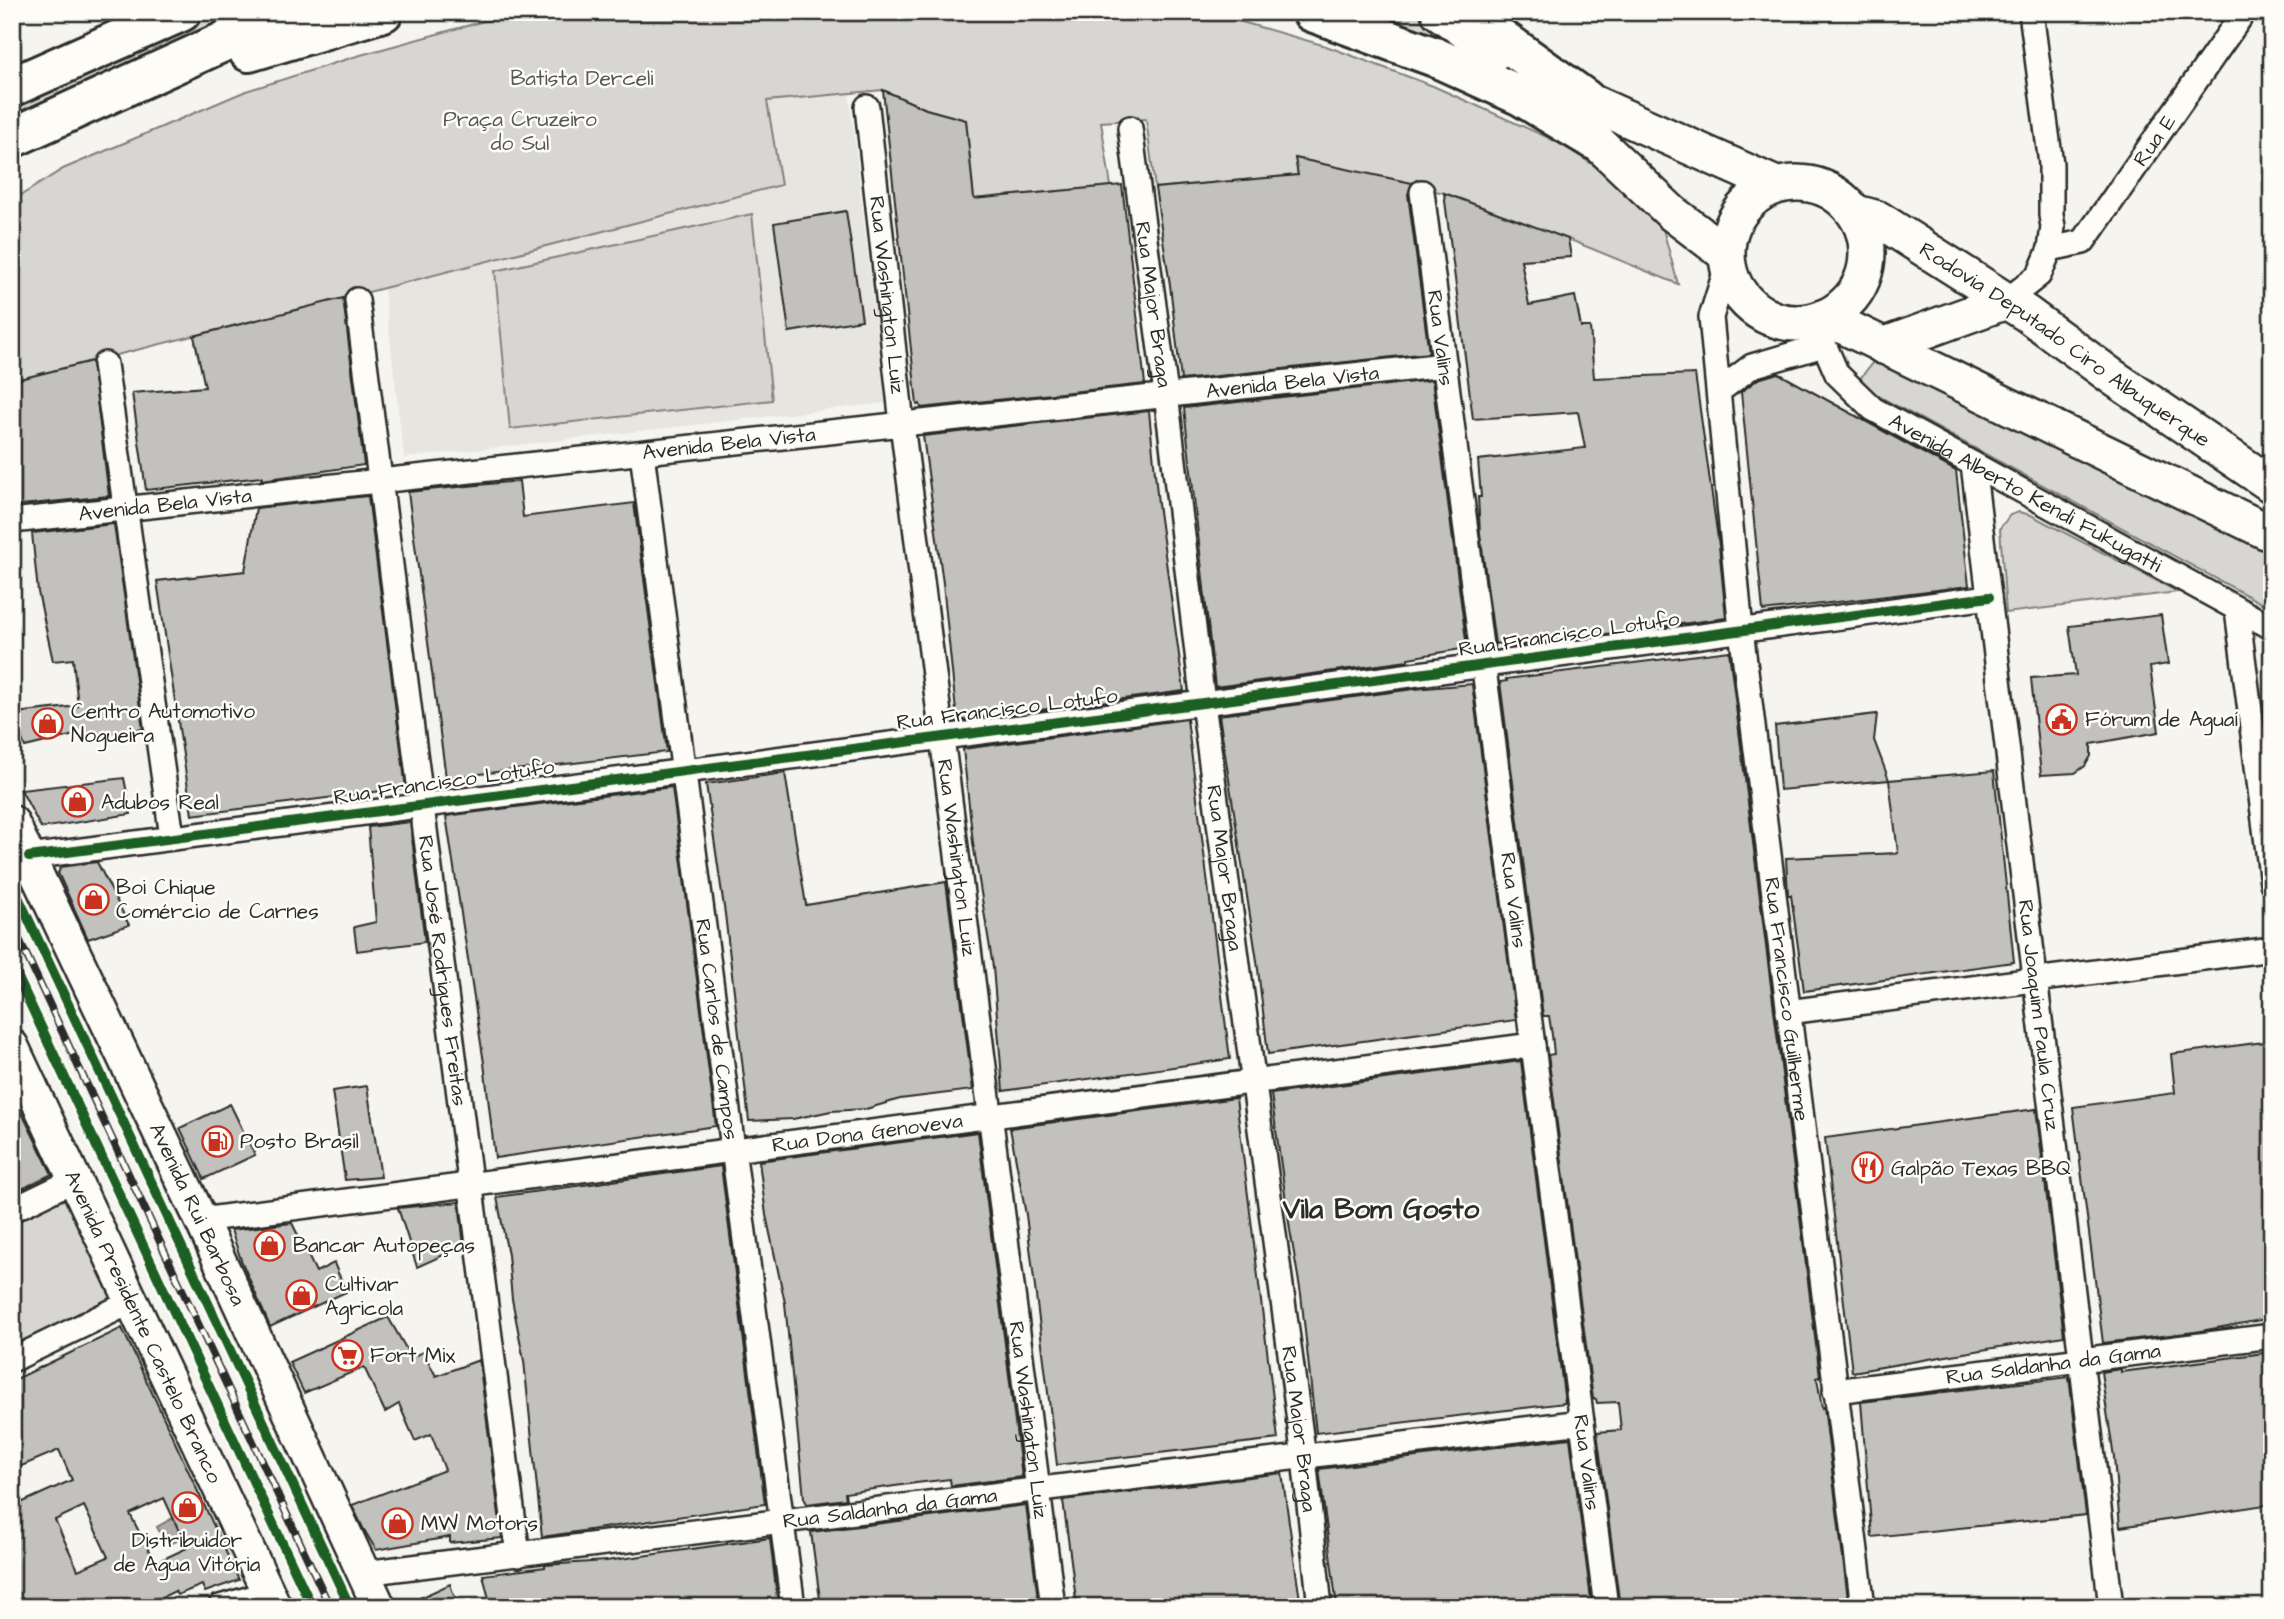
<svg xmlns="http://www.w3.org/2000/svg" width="2284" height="1619" font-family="'Architects Daughter',sans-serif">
<rect width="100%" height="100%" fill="#f5f4ef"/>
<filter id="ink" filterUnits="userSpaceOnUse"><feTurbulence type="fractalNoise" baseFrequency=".0143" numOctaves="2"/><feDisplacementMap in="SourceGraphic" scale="14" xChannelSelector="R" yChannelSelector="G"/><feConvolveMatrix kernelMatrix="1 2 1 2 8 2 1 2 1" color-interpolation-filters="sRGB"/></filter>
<g filter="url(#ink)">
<polygon fill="#e6e5e0" points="849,92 885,403 404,458 384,288 780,185 767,101"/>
<g fill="#d7d6d2" stroke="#81807e" stroke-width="2">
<polygon points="218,12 266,12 12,122 12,101"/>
<polygon points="517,12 1207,12 1326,46 1433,86 1560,143 1657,207 1678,284 1568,239 1444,193 1296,158 1298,175 1155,188 1146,119 1101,122 1111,186 974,199 966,120 926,109 883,90 767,101 781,185 357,295 12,381 12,201 63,169 246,91 357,56"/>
<polygon points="1341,12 1418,12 1505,73"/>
<polygon points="752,214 772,400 510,429 495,271"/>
<polygon points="1882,350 2272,555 2272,609 1856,384"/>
<polygon points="2019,512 2031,515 2178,592 2006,613 2000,528 2010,515"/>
<polygon points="74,1180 131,1302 12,1360 12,1209"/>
</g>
<polygon fill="#adaca9" stroke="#797877" stroke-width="2" points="173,1518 182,1538 167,1546 157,1527"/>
<g fill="#c2c1be" stroke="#2b2b2b" stroke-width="2" fill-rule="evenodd">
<polygon points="883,90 926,109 966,120 974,199 1122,185 1145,384 921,408 920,404 917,405"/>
<polygon points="1295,158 1412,183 1408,194 1429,353 1181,380 1170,285 1155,188 1298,175"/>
<polygon points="1444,193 1568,239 1571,257 1521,260 1529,305 1575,296 1581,327 1590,327 1594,378 1695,374 1719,546 1726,618 1501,648 1500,643 1495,644 1480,533 1478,497 1481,497 1478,460 1585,448 1578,412 1473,419"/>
<polygon points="846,211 862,320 789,332 774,223"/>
<polygon points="343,298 364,465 269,479 261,480 262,477 146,490 132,393 205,387 194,336"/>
<polygon points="92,361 109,496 12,506 12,381"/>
<polygon points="1778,373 1956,471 1969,586 1763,611 1741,392 1758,379"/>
<polygon points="1432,380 1467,648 1408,658 1408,661 1215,687 1184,408"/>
<polygon points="1149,411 1158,504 1184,691 957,721 943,583 923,436"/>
<polygon points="519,481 523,517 634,503 667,752 446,778 408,492"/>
<polygon points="368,496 406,788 192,815 157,581 245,571 256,508"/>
<polygon points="114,524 143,729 87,735 87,732 25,747 19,732 16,713 78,706 73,659 53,661 38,592 32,533"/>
<polygon points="2161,615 2168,664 2150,667 2159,732 2091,744 2091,756 2085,766 2075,773 2041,775 2031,678 2076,675 2069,626"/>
<polygon points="1729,651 1820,1377 1817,1378 1822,1408 1824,1407 1849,1607 1620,1607 1597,1432 1621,1430 1618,1402 1597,1403 1596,1399 1593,1399 1548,1055 1554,1054 1552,1035 1549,1016 1543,1016 1500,682 1507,681 1506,679"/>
<polygon points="1472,684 1516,1020 1268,1054 1257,961 1219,715 1414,689"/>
<polygon points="1877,714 1874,740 1889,780 1780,790 1775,726"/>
<polygon points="1187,719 1230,1059 1003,1091 993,967 973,843 963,749"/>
<polygon points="1994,771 2014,962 1804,991 1791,895 1788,895 1786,858 1898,853 1889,780"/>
<polygon points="785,773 806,905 946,882 973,1090 900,1099 866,1109 831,1111 793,1119 749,1121 725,914 706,784"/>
<polygon points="124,778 131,814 41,828 21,790"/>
<polygon points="672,787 716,1126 495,1158 484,1063 446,816"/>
<polygon points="410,822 425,942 357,951 354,927 376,922 368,827"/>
<polygon points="97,862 129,925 88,939 58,873 61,867"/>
<polygon points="2272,1041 2272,1318 2195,1332 2103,1343 2073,1107 2175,1093 2171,1054"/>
<polygon points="1521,1061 1565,1403 1316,1433 1301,1294 1290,1230 1271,1094"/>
<polygon points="367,1086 381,1177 345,1180 332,1091"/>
<polygon points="12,1093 52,1174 12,1194"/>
<polygon points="1236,1098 1278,1439 1057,1465 1026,1215 1010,1128"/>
<polygon points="230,1104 255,1155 204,1179 180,1128"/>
<polygon points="2036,1109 2064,1336 1852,1372 1825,1138"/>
<polygon points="978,1132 1022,1477 951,1486 950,1479 916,1483 845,1493 846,1499 807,1504 804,1498 785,1303 766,1215 759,1161"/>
<polygon points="721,1166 765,1504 542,1537 524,1361 512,1299 508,1255 497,1197"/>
<polygon points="459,1202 464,1246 417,1267 398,1208"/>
<polygon points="292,1223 316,1272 334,1263 346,1292 270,1327 241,1260 231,1230"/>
<polygon points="388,1317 411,1357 423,1352 436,1376 479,1360 502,1538 450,1543 450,1537 376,1550 363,1528 352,1505 445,1470 431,1434 415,1441 399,1404 385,1412 364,1367 304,1393 289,1362"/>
<path d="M 122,1328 L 239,1580 L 205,1592 L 202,1585 L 177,1595 L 175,1591 L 141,1607 L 12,1607 L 12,1507 L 72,1480 L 59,1450 L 12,1470 L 12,1381 ZM 164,1498 L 187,1548 L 155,1563 L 130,1514 ZM 84,1506 L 108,1557 L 78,1570 L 55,1520 Z"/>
<polygon points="2272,1352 2272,1504 2120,1527 2114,1458 2101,1372 2121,1369 2121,1372"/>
<polygon points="2069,1377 2086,1515 1872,1537 1861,1402"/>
<polygon points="1570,1438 1592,1607 1337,1607 1319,1469"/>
<polygon points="1282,1473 1301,1607 1077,1607 1063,1500"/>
<polygon points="1026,1505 1039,1607 821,1607 811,1532"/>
<polygon points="770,1538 778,1607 491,1607 483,1575 545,1567 545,1565 606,1561"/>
<polygon points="450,1584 453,1593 461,1607 400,1607"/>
</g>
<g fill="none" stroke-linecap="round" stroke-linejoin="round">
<defs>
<g id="minor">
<path id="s1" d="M 867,107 L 902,424 L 1053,1607"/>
<path id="s2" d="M 1130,128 L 1166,394 L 1203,703 L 1304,1458 L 1320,1607"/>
<path id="s3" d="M 1422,192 L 1606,1607"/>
<path id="s4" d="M 2050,249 L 2083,242 L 2244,12"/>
<path id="s5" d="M 1727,266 L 1711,317 L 1741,630 L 1863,1607"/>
<path id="s6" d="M 357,300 L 518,1555"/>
<polyline points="2006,301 2039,275 2050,249 2053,227 2051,215 2051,164 2031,12"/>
<path id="s7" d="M 1814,321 L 1837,374 L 1873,409 L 2272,628"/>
<polyline points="105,364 172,837"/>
<polyline points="1719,391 1752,366 1824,345"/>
<path id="s8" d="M 642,453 L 793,1607"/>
<path id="s9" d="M 1973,464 L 2111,1607"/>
<path id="s10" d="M 12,521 L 1445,365"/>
<polyline points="2237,610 2272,883"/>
<polyline points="29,857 1203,703 1989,597"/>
<polyline points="1788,1012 2272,949"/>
<polyline points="12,1210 74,1180"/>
<path id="s11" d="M 201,1220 L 1533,1045"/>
<polyline points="12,1360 131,1302"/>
<path id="s12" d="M 1835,1391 L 2272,1336"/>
<path id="s13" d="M 364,1573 L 1582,1422"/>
<polyline points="220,1607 268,1593"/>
</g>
<g id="secondary">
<path id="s14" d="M 12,822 L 201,1220 L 379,1607"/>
<path id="s15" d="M 12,1046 L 275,1607"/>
</g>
<g id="primary">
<polyline points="1439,12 1495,52"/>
<polyline points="1559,88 1776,185"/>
<polyline points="1574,120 1672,213 1726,254"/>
<circle cx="1797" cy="253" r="70"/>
<path id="s16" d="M 1856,213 L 1878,219 L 2027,314 L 2114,378 L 2272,485"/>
<polyline points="1825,317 2272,534"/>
<polyline points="1883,346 2006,301"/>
</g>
<g id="motorway">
<polyline points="1312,12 1435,57 1521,96 1594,140"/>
<polyline points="1470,12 1485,27 1585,99"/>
<polyline points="249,52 383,12"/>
<polyline points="12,87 181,12"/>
<polyline points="12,138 289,12"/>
</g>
</defs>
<use href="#minor" stroke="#2b2b2b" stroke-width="28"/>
<use href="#secondary" stroke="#2b2b2b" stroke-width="37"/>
<use href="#primary" stroke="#2b2b2b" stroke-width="40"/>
<use href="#motorway" stroke="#2b2b2b" stroke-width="44"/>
<use href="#minor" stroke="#fdfcf7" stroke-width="23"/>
<use href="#secondary" stroke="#fdfcf7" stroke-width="32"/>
<use href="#primary" stroke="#fdfcf7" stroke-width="35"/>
<use href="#motorway" stroke="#fdfcf7" stroke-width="38"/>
<defs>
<polyline id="rail" points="12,924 330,1607"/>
</defs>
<use href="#rail" stroke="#2b2b2b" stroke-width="8"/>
<use href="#rail" stroke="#fdfcf7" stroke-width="5" stroke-dasharray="16" stroke-linecap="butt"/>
<defs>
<g id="cycleway">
<polyline points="29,857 1203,703 1989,597"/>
<polyline points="12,884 350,1607"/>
<polyline points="12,965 312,1607"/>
</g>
</defs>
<use href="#cycleway" stroke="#fdfcf7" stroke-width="15"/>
<use href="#cycleway" stroke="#1b5e20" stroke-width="10"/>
</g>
</g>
<defs>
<symbol id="civic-ring" viewBox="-11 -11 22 22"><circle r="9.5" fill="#fdfcf7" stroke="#c8321e" stroke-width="1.5"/><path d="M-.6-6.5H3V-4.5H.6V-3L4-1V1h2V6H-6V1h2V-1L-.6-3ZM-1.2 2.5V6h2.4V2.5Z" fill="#c8321e"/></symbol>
<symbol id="shop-ring" viewBox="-11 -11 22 22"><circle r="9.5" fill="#fdfcf7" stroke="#c8321e" stroke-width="1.5"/><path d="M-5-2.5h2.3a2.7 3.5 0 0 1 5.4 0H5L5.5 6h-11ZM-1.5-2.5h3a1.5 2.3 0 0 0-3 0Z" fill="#c8321e"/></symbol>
<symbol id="fuel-ring" viewBox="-11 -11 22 22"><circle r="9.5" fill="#fdfcf7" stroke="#c8321e" stroke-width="1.5"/><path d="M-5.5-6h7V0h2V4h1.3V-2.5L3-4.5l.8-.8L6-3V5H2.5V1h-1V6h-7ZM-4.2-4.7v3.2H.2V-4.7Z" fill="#c8321e"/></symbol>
<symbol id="restaurant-ring" viewBox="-11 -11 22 22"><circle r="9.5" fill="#fdfcf7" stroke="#c8321e" stroke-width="1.5"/><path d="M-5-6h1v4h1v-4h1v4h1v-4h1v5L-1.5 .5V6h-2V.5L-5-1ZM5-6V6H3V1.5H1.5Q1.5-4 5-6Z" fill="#c8321e"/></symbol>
<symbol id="supermarket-ring" viewBox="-11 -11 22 22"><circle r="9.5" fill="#fdfcf7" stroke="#c8321e" stroke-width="1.5"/><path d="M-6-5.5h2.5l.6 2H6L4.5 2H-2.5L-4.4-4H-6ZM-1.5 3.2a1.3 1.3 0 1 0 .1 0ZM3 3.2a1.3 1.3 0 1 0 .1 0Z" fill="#c8321e"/></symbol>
</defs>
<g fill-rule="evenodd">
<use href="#civic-ring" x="2044" y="702" width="35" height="35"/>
<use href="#shop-ring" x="30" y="706" width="35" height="35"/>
<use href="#shop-ring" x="60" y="784" width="35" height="35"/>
<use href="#shop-ring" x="76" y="882" width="35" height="35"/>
<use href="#fuel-ring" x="200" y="1124" width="35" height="35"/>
<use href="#restaurant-ring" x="1850" y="1150" width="35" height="35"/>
<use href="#shop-ring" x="252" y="1228" width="35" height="35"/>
<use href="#shop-ring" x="284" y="1278" width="35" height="35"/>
<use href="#supermarket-ring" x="330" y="1338" width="35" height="35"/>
<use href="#shop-ring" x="170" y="1490" width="35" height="35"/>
<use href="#shop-ring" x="380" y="1506" width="35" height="35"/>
</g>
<g text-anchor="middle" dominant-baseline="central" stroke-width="5" stroke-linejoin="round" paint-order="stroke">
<g font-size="21" fill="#565655" stroke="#fdfcf7">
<text x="582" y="78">Batista Derceli</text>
<text x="520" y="119">Praça Cruzeiro<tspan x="520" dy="24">do Sul</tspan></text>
</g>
<g font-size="21" fill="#2b2b2b" stroke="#fdfcf7">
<text stroke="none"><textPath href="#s4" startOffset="158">Rua E</textPath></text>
<text stroke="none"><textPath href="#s1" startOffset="189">Rua Washington Luiz</textPath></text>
<text stroke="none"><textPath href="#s2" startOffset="178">Rua Major Braga</textPath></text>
<text stroke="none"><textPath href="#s3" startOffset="147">Rua Valins</textPath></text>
<text stroke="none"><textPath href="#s16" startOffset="248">Rodovia Deputado Ciro Albuquerque</textPath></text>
<text stroke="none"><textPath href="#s10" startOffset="1288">Avenida Bela Vista</textPath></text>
<text stroke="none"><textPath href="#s10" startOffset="721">Avenida Bela Vista</textPath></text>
<text stroke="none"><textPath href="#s7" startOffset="282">Avenida Alberto Kendi Fukugatti</textPath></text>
<text stroke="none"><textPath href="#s10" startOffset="154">Avenida Bela Vista</textPath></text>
<text transform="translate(1569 634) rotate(-8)">Rua Francisco Lotufo</text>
<text transform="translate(1007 709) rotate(-7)">Rua Francisco Lotufo</text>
<text transform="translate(444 782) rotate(-8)">Rua Francisco Lotufo</text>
<text stroke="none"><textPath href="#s1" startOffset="756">Rua Washington Luiz</textPath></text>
<text stroke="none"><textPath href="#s2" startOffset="746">Rua Major Braga</textPath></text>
<text stroke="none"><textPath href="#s3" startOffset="714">Rua Valins</textPath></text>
<text stroke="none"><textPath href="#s6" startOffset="676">Rua José Rodrigues Freitas</textPath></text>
<text stroke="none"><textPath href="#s5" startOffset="740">Rua Francisco Guilherme</textPath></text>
<text stroke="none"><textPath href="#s9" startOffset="555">Rua Joaquim Paula Cruz</textPath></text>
<text stroke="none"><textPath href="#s8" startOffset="581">Rua Carlos de Campos</textPath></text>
<text stroke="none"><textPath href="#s11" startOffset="672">Rua Dona Genoveva</textPath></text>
<text stroke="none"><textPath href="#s14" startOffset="434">Avenida Rui Barbosa</textPath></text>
<text stroke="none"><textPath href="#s15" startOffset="310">Avenida Presidente Castelo Branco</textPath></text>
<text stroke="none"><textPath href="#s12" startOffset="220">Rua Saldanha da Gama</textPath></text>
<text stroke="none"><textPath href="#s1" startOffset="1323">Rua Washington Luiz</textPath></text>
<text stroke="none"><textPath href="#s2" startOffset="1312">Rua Major Braga</textPath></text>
<text stroke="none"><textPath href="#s3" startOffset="1281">Rua Valins</textPath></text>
<text stroke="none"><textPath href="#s13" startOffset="530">Rua Saldanha da Gama</textPath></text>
</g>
<g font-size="21" fill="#2b2b2b" stroke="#fdfcf7" text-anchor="start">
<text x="71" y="711">Centro Automotivo<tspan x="71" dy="24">Nogueira</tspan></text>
<text x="2085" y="719">Fórum de Aguaí</text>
<text x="101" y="802">Adubos Real</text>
<text x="116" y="887">Boi Chique<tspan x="116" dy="24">Comércio de Carnes</tspan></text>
<text x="240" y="1141">Posto Brasil</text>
<text x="1891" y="1168">Galpão Texas BBQ</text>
<text x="293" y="1245">Bancar Autopeças</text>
<text x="325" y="1284">Cultivar<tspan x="325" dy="24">Agricola</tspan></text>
<text x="370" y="1355">Fort Mix</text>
<text x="421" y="1523">MW Motors</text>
<text x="187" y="1540" text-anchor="middle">Distribuidor<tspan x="187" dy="24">de Agua Vitória</tspan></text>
</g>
<g font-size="28" font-weight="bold" fill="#2b2b2b" stroke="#fdfcf7">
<text x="1381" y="1209">Vila Bom Gosto</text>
</g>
</g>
<rect width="2284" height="1619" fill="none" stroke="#fdfcf7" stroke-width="42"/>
<rect x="21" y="21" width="2242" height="1577" fill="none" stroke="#2b2b2b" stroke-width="2.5" filter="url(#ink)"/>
</svg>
